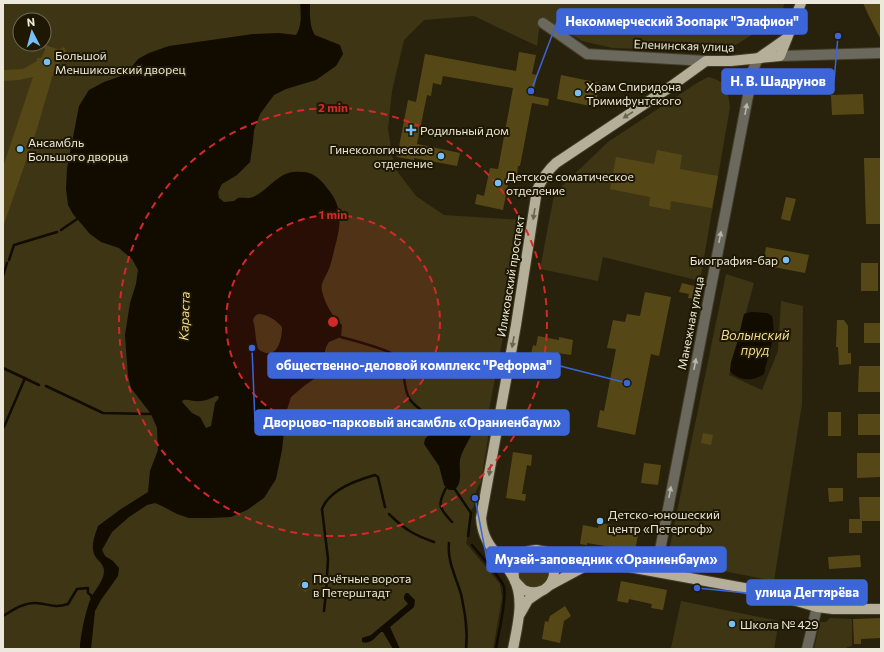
<svg xmlns="http://www.w3.org/2000/svg" width="884" height="652" font-family="Commissioner,sans-serif">
<rect width="100%" height="100%" fill="#28220c"/>
<g fill="#3e3515" fill-rule="evenodd">
<path d="M 3,3 L 785,3 L 779,18 L 734,46 L 642,49 L 612,48 L 582,41 L 546,20 L 539,29 L 537,46 L 474,16 L 424,20 L 404,40 L 392,91 L 388,129 L 394,167 L 416,196 L 444,215 L 523,220 L 513,285 L 489,410 L 492,412 L 481,482 L 476,491 L 474,506 L 470,512 L 467,540 L 466,543 L 500,584 L 502,598 L 493,649 L 3,649 ZM 20,20 L 44,20 L 44,44 L 20,44 Z"/>
<path d="M 708,77 C 727,81 728,90 730,107 L 700,281 L 603,257 L 598,281 L 540,269 L 554,195 L 560,188 L 608,142 L 697,83 Z"/>
<polygon points="726,274 754,283 729,375 762,390 778,351 781,301 803,306 802,404 774,581 667,560"/>
<circle cx="534" cy="571" r="16"/>
<polygon points="681,601 779,621 774,649 677,649 671,648"/>
<polygon points="830,618 852,619 852,646 847,647 847,649 814,649 820,622 826,622"/>
</g>
<g fill="#120b00" fill-rule="evenodd">
<path d="M 300,3 L 310,3 C 310,13 309,26 315,35 L 340,45 L 343,54 L 336,66 L 316,80 L 286,89 L 274,95 L 260,114 L 254,130 L 253,142 L 250,162 L 237,175 L 222,184 L 218,192 L 219,198 L 224,202 L 234,201 L 238,198 C 242,197 249,199 253,197 C 267,191 278,173 294,172 C 311,171 317,175 327,188 C 345,209 340,227 334,251 C 332,258 331,265 328,271 C 325,278 320,284 322,291 C 325,304 332,316 342,325 L 341,337 L 329,342 L 326,347 L 321,370 L 317,377 L 304,386 L 291,397 L 286,413 L 282,450 L 276,479 L 264,498 L 247,510 L 231,517 L 211,518 L 189,518 L 177,514 L 162,506 L 155,503 L 147,505 L 129,517 L 112,532 L 102,550 L 105,556 L 113,561 L 119,568 L 118,576 L 101,600 L 95,611 L 91,649 L 80,649 C 80,637 86,609 91,598 C 95,589 104,581 104,571 C 104,564 98,561 95,556 C 90,547 95,535 98,526 L 121,509 L 148,492 L 150,471 L 158,450 L 157,428 L 151,414 L 131,388 L 128,376 L 125,335 L 130,303 L 136,284 L 138,270 L 132,259 L 119,248 L 101,242 L 90,234 L 73,214 L 68,205 L 66,189 L 67,168 L 79,106 L 89,90 L 104,82 L 121,76 L 130,69 L 138,59 L 149,53 L 169,46 L 253,34 L 279,33 L 296,35 C 302,26 301,14 300,3 ZM 258,314 C 267,314 276,320 282,327 C 282,342 276,362 258,349 C 255,339 256,330 253,320 L 255,316 ZM 216,396 L 218,396 L 219,398 L 215,403 L 211,426 L 206,428 L 200,417 L 192,413 L 182,402 L 183,400 C 189,399 194,402 200,401 C 206,401 211,398 216,396 Z"/>
<path d="M 751,312 L 767,313 L 772,316 C 777,337 768,354 764,374 C 753,382 739,381 730,371 L 731,362 L 737,343 L 744,314 Z"/>
<path d="M 450,414 C 461,415 475,418 474,430 C 470,439 464,447 461,456 C 457,467 465,482 454,490 L 449,490 L 444,485 L 439,466 L 424,444 L 425,439 L 439,424 L 441,419 L 443,417 Z"/>
<path d="M 406,593 L 408,593 L 415,600 L 414,607 L 390,627 L 400,649 L 393,649 L 383,632 L 381,632 C 375,637 371,645 362,642 L 362,638 L 371,635 L 408,604 L 404,599 L 404,596 Z"/>
</g>
<g fill="none" stroke-linecap="round" stroke-linejoin="round">
<g stroke="#120b00" stroke-width="2.5">
<polyline points="61,230 77,219"/>
<polyline points="9,260 14,245 57,232"/>
<polyline points="3,276 7,263"/>
<path d="M 341,337 C 352,340 387,349 394,355 C 405,365 403,381 407,393 C 409,401 415,405 421,410"/>
<polyline points="3,368 39,385"/>
<polyline points="46,386 103,413 151,414"/>
<polyline points="4,427 25,378"/>
<path d="M 446,488 C 437,505 439,508 452,522"/>
<polyline points="454,488 471,513 468,536"/>
<path d="M 389,514 C 404,529 414,535 434,542"/>
<path d="M 449,543 C 447,561 456,577 461,594 C 465,613 468,630 466,649"/>
<path d="M 472,545 C 479,554 501,577 504,587 C 507,601 498,634 496,649"/>
<path d="M 324,611 L 326,593 L 328,559 L 322,509 C 329,490 357,480 375,475 L 378,477 L 385,507"/>
<path d="M 3,616 C 13,610 23,603 35,603 C 48,603 53,609 68,604 L 77,589 L 88,588 L 88,593 L 92,596 L 91,597"/>
</g>
</g>
<g fill="#564816">
<polygon points="863,3 881,3 881,40 868,14"/>
<polygon points="43,44 59,50 64,47 68,54 62,56 59,64 60,69 54,71 36,132 4,224 3,224 3,167 33,77 19,80 3,81 3,70 23,69 37,61 37,58 41,58 45,50"/>
<polygon points="519,52 536,55 532,74 537,75 533,96 549,99 548,106 532,103 520,166 518,166 517,175 510,174 503,210 475,204 477,194 484,196 490,168 498,169 513,88 443,76 441,85 433,83 431,96 427,95 417,144 460,153 457,166 414,158 414,160 397,157 408,100 416,102 425,54 516,71"/>
<polygon points="561,75 600,83 595,107 557,99"/>
<polygon points="863,94 864,114 832,115 831,95"/>
<polygon points="657,150 682,155 680,169 718,176 712,208 671,201 670,210 649,206 650,197 610,189 616,157 654,164"/>
<polygon points="864,158 881,158 881,224 866,224"/>
<polygon points="786,197 796,199 790,221 781,219"/>
<polygon points="766,247 809,255 805,273 763,265"/>
<rect x="861" y="263" width="17" height="28"/>
<polygon points="682,283 698,287 695,299 688,298 689,294 679,292"/>
<polygon points="645,292 671,297 659,356 651,354 635,435 597,427 600,410 604,411 616,349 607,348 613,320 625,322 627,314 640,316"/>
<polygon points="837,320 844,320 848,326 848,353 851,353 851,364 839,365 838,347 836,347"/>
<rect x="864" y="323" width="17" height="20"/>
<polygon points="538,336 559,340 559,337 573,340 571,355 551,352 550,359 539,357 539,355 531,354 533,345 536,346"/>
<polygon points="859,366 881,366 881,392 858,392"/>
<rect x="828" y="412" width="13" height="24"/>
<rect x="858" y="414" width="23" height="21"/>
<polygon points="703,433 713,435 711,445 701,443"/>
<polygon points="513,452 532,455 531,466 527,465 522,494 526,494 525,501 506,498"/>
<polygon points="857,453 881,453 881,477 857,478"/>
<polygon points="644,463 661,465 658,485 641,483"/>
<polygon points="828,488 843,488 843,501 829,502"/>
<polygon points="859,497 881,497 881,521 862,521 862,533 849,533 849,519 860,519"/>
<polygon points="599,523 624,527 623,532 638,535 635,551 587,543 587,545 580,544 583,525 598,528"/>
<polygon points="860,555 861,567 829,569 828,557"/>
<polygon points="304,578 311,586 305,592 298,585"/>
<polygon points="621,581 667,590 663,610 651,608 652,604 629,599 628,603 617,601"/>
<polygon points="565,606 571,616 564,621 560,643 542,639 545,621 548,622 550,616"/>
<polygon points="881,618 881,638 861,639 861,644 854,644 853,619"/>
</g>
<g fill="none" stroke-linecap="round" stroke-linejoin="round">
<defs>
<g id="minor">
<polyline points="543,23 587,54 706,61"/>
<polyline points="780,56 881,53"/>
<polyline points="656,571 753,70 758,58"/>
<polyline points="807,649 817,607"/>
</g>
<g id="major">
<polyline points="760,57 787,38"/>
<path d="M 514,578 C 512,561 518,551 536,550 L 766,592 L 817,607 L 833,609 L 881,609"/>
<path d="M 515,581 C 518,584 521,588 524,590 C 548,601 567,570 543,552"/>
<polyline points="550,585 589,564 598,563"/>
<polyline points="520,614 528,600 541,591"/>
<path d="M 513,649 C 517,627 525,600 514,579 C 503,555 483,549 481,518 L 516,325 L 537,190 C 542,179 547,171 556,163 L 670,87 L 706,61 L 731,61 L 780,56 L 801,3"/>
</g>
</defs>
<use href="#minor" stroke="#433e29" stroke-width="12"/>
<use href="#major" stroke="#433e29" stroke-width="12"/>
<use href="#minor" stroke="#6b685e" stroke-width="10"/>
<use href="#major" stroke="#b5af99" stroke-width="10"/>
</g>
<defs><path id="oneway-solid" d="M-6-.8H1V-3.2L6.5 0L1 3.2V.8H-6Z"/></defs>
<g fill="#b8b5a9">
<use href="#oneway-solid" transform="translate(746 109) rotate(-80)"/>
<use href="#oneway-solid" transform="translate(720 237) rotate(-79)"/>
<use href="#oneway-solid" transform="translate(695 364) rotate(-79)"/>
<use href="#oneway-solid" transform="translate(670 492) rotate(-79)"/>
</g>
<g fill="#6a644e">
<use href="#oneway-solid" transform="translate(628 115) rotate(147)"/>
<use href="#oneway-solid" transform="translate(534 214) rotate(99)"/>
<use href="#oneway-solid" transform="translate(513 342) rotate(100)"/>
<use href="#oneway-solid" transform="translate(490 470) rotate(100)"/>
</g>
<circle cx="333" cy="322" r="107" fill="#d62828" fill-opacity=".12"/>
<g fill="none" stroke="#d62828" stroke-width="2" stroke-dasharray="7 5">
<circle cx="333" cy="322" r="107"/>
<circle cx="333" cy="322" r="214"/>
</g>
<g fill="#78bff7" stroke="#1e1803" stroke-width="1.5">
<circle cx="47" cy="62" r="4"/>
<circle cx="578" cy="93" r="4"/>
<path d="M409 124h4v4h4v4h-4v4h-4v-4h-4v-4h4z"/>
<circle cx="20" cy="149" r="4"/>
<circle cx="441" cy="156" r="4"/>
<circle cx="498" cy="183" r="4"/>
<circle cx="786" cy="260" r="4"/>
<circle cx="600" cy="521" r="4"/>
<circle cx="305" cy="585" r="4"/>
<circle cx="732" cy="624" r="4"/>
</g>
<g text-anchor="middle" dominant-baseline="central" stroke-width="4" stroke-linejoin="round" paint-order="stroke">
<g font-size="12" fill="#ece8db" stroke="#1e1803">
<text transform="translate(684 45) rotate(2)">Еленинская улица</text>
<text transform="translate(510 276) rotate(-81)">Иликовский проспект</text>
<text transform="translate(690 323) rotate(-79)">Манежная улица</text>
</g>
<g font-size="12" fill="#ece8db" stroke="#1e1803" text-anchor="start">
<text x="55" y="55">Большой<tspan x="55" dy="14">Меншиковский дворец</tspan></text>
<text x="586" y="86">Храм Спиридона<tspan x="586" dy="14">Тримифунтского</tspan></text>
<text x="420" y="130">Родильный дом</text>
<text x="28" y="142">Ансамбль<tspan x="28" dy="14">Большого дворца</tspan></text>
<text x="433" y="149" text-anchor="end">Гинекологическое<tspan x="433" dy="14">отделение</tspan></text>
<text x="506" y="176">Детское соматическое<tspan x="506" dy="14">отделение</tspan></text>
<text x="778" y="260" text-anchor="end">Биография-бар</text>
<text x="608" y="514">Детско-юношеский<tspan x="608" dy="14">центр «Петергоф»</tspan></text>
<text x="313" y="578">Почётные ворота<tspan x="313" dy="14">в Петерштадт</tspan></text>
<text x="740" y="624">Школа № 429</text>
</g>
<g font-size="13" font-style="italic" fill="#f2db8e" stroke="#1e1803">
<text transform="translate(184 316) rotate(-88)">Караста</text>
<text x="755" y="335">Волынский<tspan x="755" dy="15">пруд</tspan></text>
</g>
</g>
<circle cx="333" cy="322" r="6" fill="#d62828" stroke="#1e1803" stroke-width="2"/>
<g font-size="12" text-anchor="middle" font-weight="bold" fill="#d62828" stroke="#1e1803" stroke-width="4" stroke-linejoin="round" paint-order="stroke">
<text x="333" y="112">2 min</text>
<text x="333" y="219">1 min</text>
</g>
<path fill="none" stroke="#3c65d8" stroke-width="1.5" d="M531 91L557 22M838 36L834 81M627 383L560 366M252 348L255 422M475 498L487 560M697 588L747 593"/>
<g fill="#3c65d8" stroke="#1e1803" stroke-width="1.5">
<circle cx="531" cy="91" r="4"/>
<circle cx="838" cy="36" r="4"/>
<circle cx="627" cy="383" r="4"/>
<circle cx="252" cy="348" r="4"/>
<circle cx="475" cy="498" r="4"/>
<circle cx="697" cy="588" r="4"/>
</g>
<g fill="#3c65d8" stroke="#3c65d8" stroke-width="1.5">
<rect x="557" y="9" width="250" height="25" rx="4"/>
<rect x="722" y="69" width="112" height="25" rx="4"/>
<rect x="268" y="353" width="292" height="25" rx="4"/>
<rect x="255" y="410" width="314" height="25" rx="4"/>
<rect x="487" y="547" width="239" height="25" rx="4"/>
<rect x="747" y="580" width="120" height="25" rx="4"/>
</g>
<g font-size="13" text-anchor="middle" font-weight="bold" fill="#fff">
<text x="682" y="26">Некоммерческий Зоопарк "Элафион"</text>
<text x="778" y="86">Н. В. Шадрунов</text>
<text x="414" y="370">oбщеcтвенно-деловoй кoмплeкc "Peфoрма"</text>
<text x="412" y="427">Дворцово-парковый ансамбль «Ораниенбаум»</text>
<text x="606" y="564">Музей-заповедник «Ораниенбаум»</text>
<text x="807" y="597">улица Дегтярёва</text>
</g>
<rect width="884" height="652" fill="none" stroke="#ece8db" stroke-width="8"/>
<g transform="translate(32 32) rotate(354)"><circle r="19" fill="#1e1803" stroke="#706b59"/>
<path d="M0-3L7 15L0 10L-7 15Z" fill="#78bff7"/>
<text y="-6" font-size="11" font-weight="bold" text-anchor="middle" fill="#ece8db">N</text>
</g>
</svg>
